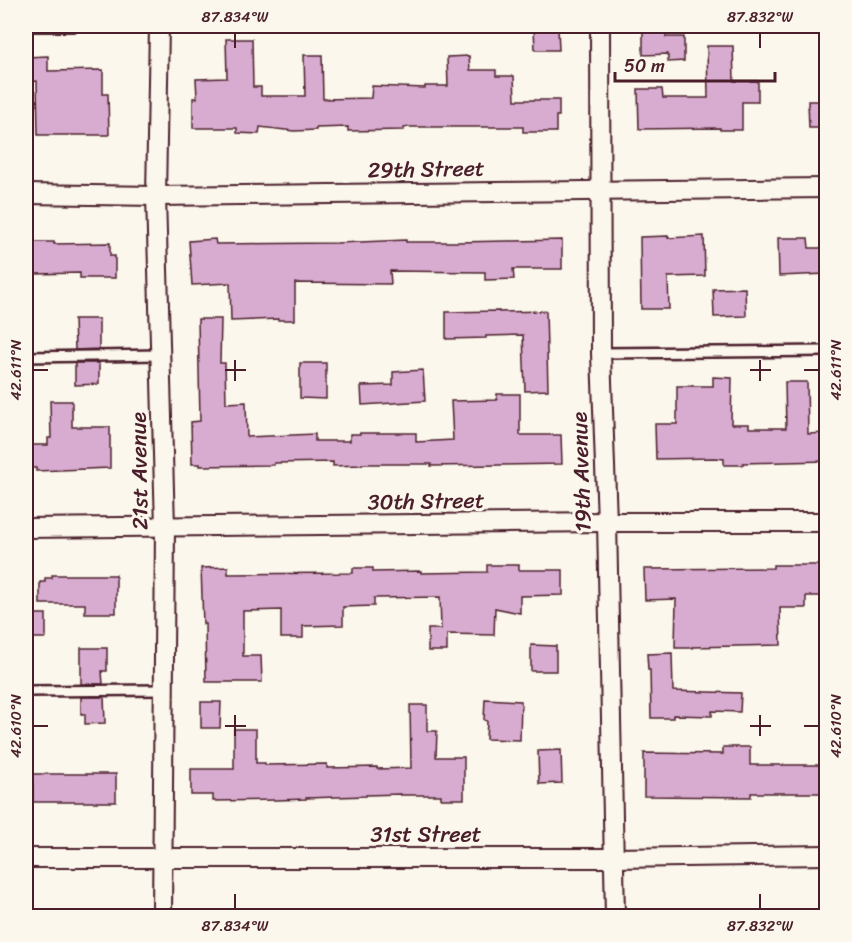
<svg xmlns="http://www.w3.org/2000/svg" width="852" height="942" font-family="Sriracha,sans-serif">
<rect width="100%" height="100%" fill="#fbf7ec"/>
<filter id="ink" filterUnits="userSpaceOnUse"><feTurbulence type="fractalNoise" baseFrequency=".0167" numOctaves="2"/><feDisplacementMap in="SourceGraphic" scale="12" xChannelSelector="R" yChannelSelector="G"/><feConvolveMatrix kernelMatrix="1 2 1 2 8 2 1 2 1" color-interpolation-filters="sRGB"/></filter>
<g filter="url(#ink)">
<g fill="#d8acd0" stroke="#4a1f2b" stroke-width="1.5">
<polygon points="534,28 558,28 559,50 535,50"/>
<polygon points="643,30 666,30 666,37 684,37 684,61 668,62 668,54 643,55"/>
<polygon points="226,39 252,39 253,87 261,87 261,96 305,96 304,55 322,55 323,99 371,98 372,86 425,88 425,86 448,86 447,57 469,56 470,70 496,70 496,76 514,76 515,100 559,100 559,116 556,116 556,132 523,132 523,127 408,127 404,128 404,130 348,131 348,127 316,128 316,130 294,131 260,127 259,134 237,133 237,128 193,128 193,98 197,98 196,79 227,78"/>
<polygon points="707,46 733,46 734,81 758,81 758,102 742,102 742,130 720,130 720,128 639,129 638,89 662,89 663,98 708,98"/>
<polygon points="48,56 48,71 103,70 103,94 108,94 109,135 38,135 37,81 26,82 26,57"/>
<polygon points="808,101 826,101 826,128 809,128"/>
<polygon points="668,236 668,238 704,236 705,276 668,277 669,309 641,309 640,237"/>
<polygon points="778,238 808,238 809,248 826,248 826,274 779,276"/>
<polygon points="215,239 216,244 337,243 406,240 406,242 458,242 562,240 562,269 513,269 514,279 485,280 485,272 390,271 391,284 295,283 295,320 278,320 278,319 231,321 230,283 192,285 189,241"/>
<polygon points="33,242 54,242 54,244 110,243 110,256 115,256 115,278 80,278 80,273 34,274"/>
<polygon points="745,288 746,316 714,317 713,289"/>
<polygon points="499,311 499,312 546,311 548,390 525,391 523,335 486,336 486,338 446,339 446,312"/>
<polygon points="74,319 99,319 99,349 75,350"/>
<polygon points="198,319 221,319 220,363 225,363 226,403 246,402 247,437 315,434 315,441 350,441 350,434 360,434 360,433 416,433 416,442 453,440 451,401 497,400 497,394 520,394 520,435 561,435 562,464 431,466 431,464 362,464 362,465 333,466 333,462 274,463 274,465 200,466 200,464 192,464 191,422 200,421"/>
<polygon points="75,363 99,363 99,384 75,385"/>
<polygon points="300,363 326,363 326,399 300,398"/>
<polygon points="423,370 425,401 362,405 361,386 393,385 393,372"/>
<polygon points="713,377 732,378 731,424 749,424 749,428 786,428 785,382 807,382 808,434 826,433 826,461 743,463 743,465 724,465 724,459 716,458 656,459 655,424 677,424 677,386 713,386"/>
<polygon points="50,401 72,401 72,427 110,427 110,468 36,471 36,468 30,468 30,445 48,445 48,438 51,438"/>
<polygon points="487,565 519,565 519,570 563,570 563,595 520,596 520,613 495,608 494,635 447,634 447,651 428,651 428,629 441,629 440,597 374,598 374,606 343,607 343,625 303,626 303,638 281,638 281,610 243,611 243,656 261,656 262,682 206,682 205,624 203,624 201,568 228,567 228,574 353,573 353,568 373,568 373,572 421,571 421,573 487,572"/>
<polygon points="773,565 826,565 826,596 806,596 806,608 780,608 781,645 692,647 692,648 675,648 676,599 645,600 644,569 773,568"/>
<polygon points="52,575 116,575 116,613 85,613 85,604 40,604 40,582 45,582 45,578 52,578"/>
<rect x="28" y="614" width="18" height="24"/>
<polygon points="531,645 556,646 556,671 531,671"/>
<polygon points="81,648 107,648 107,671 102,671 103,684 81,684"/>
<polygon points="672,653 673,691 741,693 740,712 712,711 712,716 673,715 673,718 651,718 650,670 648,670 647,654"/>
<polygon points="81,697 104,697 105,723 85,724 85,714 81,714"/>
<polygon points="485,699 521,701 520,740 486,739 487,721 484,720"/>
<polygon points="201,702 221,702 220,728 201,728"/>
<polygon points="410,705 427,705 427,731 437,731 436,757 464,757 464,799 441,799 441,795 400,795 400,794 366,795 366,796 306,798 306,799 277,800 213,801 213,795 191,795 191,769 234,769 234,729 256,729 256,763 265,763 265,765 327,764 327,768 377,767 377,769 411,768"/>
<polygon points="723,747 750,747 750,765 826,765 826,793 751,793 751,797 644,796 644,753 723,754"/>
<polygon points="561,750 562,783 539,784 538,751"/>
<rect x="33" y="774" width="83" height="28"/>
</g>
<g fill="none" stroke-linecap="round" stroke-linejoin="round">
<defs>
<g id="service">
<polyline points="26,26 73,26"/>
<polyline points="601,353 826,351"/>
<polyline points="26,357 161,355"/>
<polyline points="26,691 164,690"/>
</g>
<g id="minor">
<polyline points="159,26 156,196 165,527 162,916"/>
<polyline points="600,26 601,353 607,522 615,916"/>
<polyline points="26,194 156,196 826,188"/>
<polyline points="26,528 607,522 826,522"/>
<polyline points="26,858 614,858 826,855"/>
</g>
</defs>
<use href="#service" stroke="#4a1f2b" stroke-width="14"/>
<use href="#minor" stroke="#4a1f2b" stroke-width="22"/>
<use href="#service" stroke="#fbf7ec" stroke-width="9"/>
<use href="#minor" stroke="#fbf7ec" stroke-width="18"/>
</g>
</g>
<path fill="none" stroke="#4a1f2b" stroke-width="2" d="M 235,33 L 235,48M 760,33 L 760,48M 235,360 L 235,381M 760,360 L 760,381M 33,370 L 48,370M 225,370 L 246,370M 750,370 L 771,370M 804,370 L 819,370M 235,715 L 235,736M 760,715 L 760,736M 33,726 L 48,726M 225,726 L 246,726M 750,726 L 771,726M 804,726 L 819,726M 235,894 L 235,909M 760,894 L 760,909"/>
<g text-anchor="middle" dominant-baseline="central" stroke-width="6" stroke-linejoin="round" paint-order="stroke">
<g font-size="22" fill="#4a1f2b" stroke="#fbf7ec">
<text transform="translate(426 169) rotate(-1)">29th Street</text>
<text transform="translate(139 471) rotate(-91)">21st Avenue</text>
<text transform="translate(581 472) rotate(-92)">19th Avenue</text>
<text transform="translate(426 501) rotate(-1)">30th Street</text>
<text x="426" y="834">31st Street</text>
</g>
</g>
<rect width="852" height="942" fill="none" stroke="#fbf7ec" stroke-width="66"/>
<path d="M615 72v9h160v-9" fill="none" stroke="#4a1f2b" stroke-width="3"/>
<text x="624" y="72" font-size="18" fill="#4a1f2b" stroke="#fbf7ec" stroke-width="4.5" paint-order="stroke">50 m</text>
<rect x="33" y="33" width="786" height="876" fill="none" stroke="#4a1f2b" stroke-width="2"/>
<g font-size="15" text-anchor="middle" fill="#4a1f2b">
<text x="235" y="22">87.834°W</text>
<text x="760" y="22">87.832°W</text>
<text transform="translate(16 370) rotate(-90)" y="5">42.611°N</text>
<text transform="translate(836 370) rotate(-90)" y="5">42.611°N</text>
<text transform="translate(16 726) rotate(-90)" y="5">42.610°N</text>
<text transform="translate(836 726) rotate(-90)" y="5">42.610°N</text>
<text x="235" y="931">87.834°W</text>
<text x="760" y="931">87.832°W</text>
</g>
</svg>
